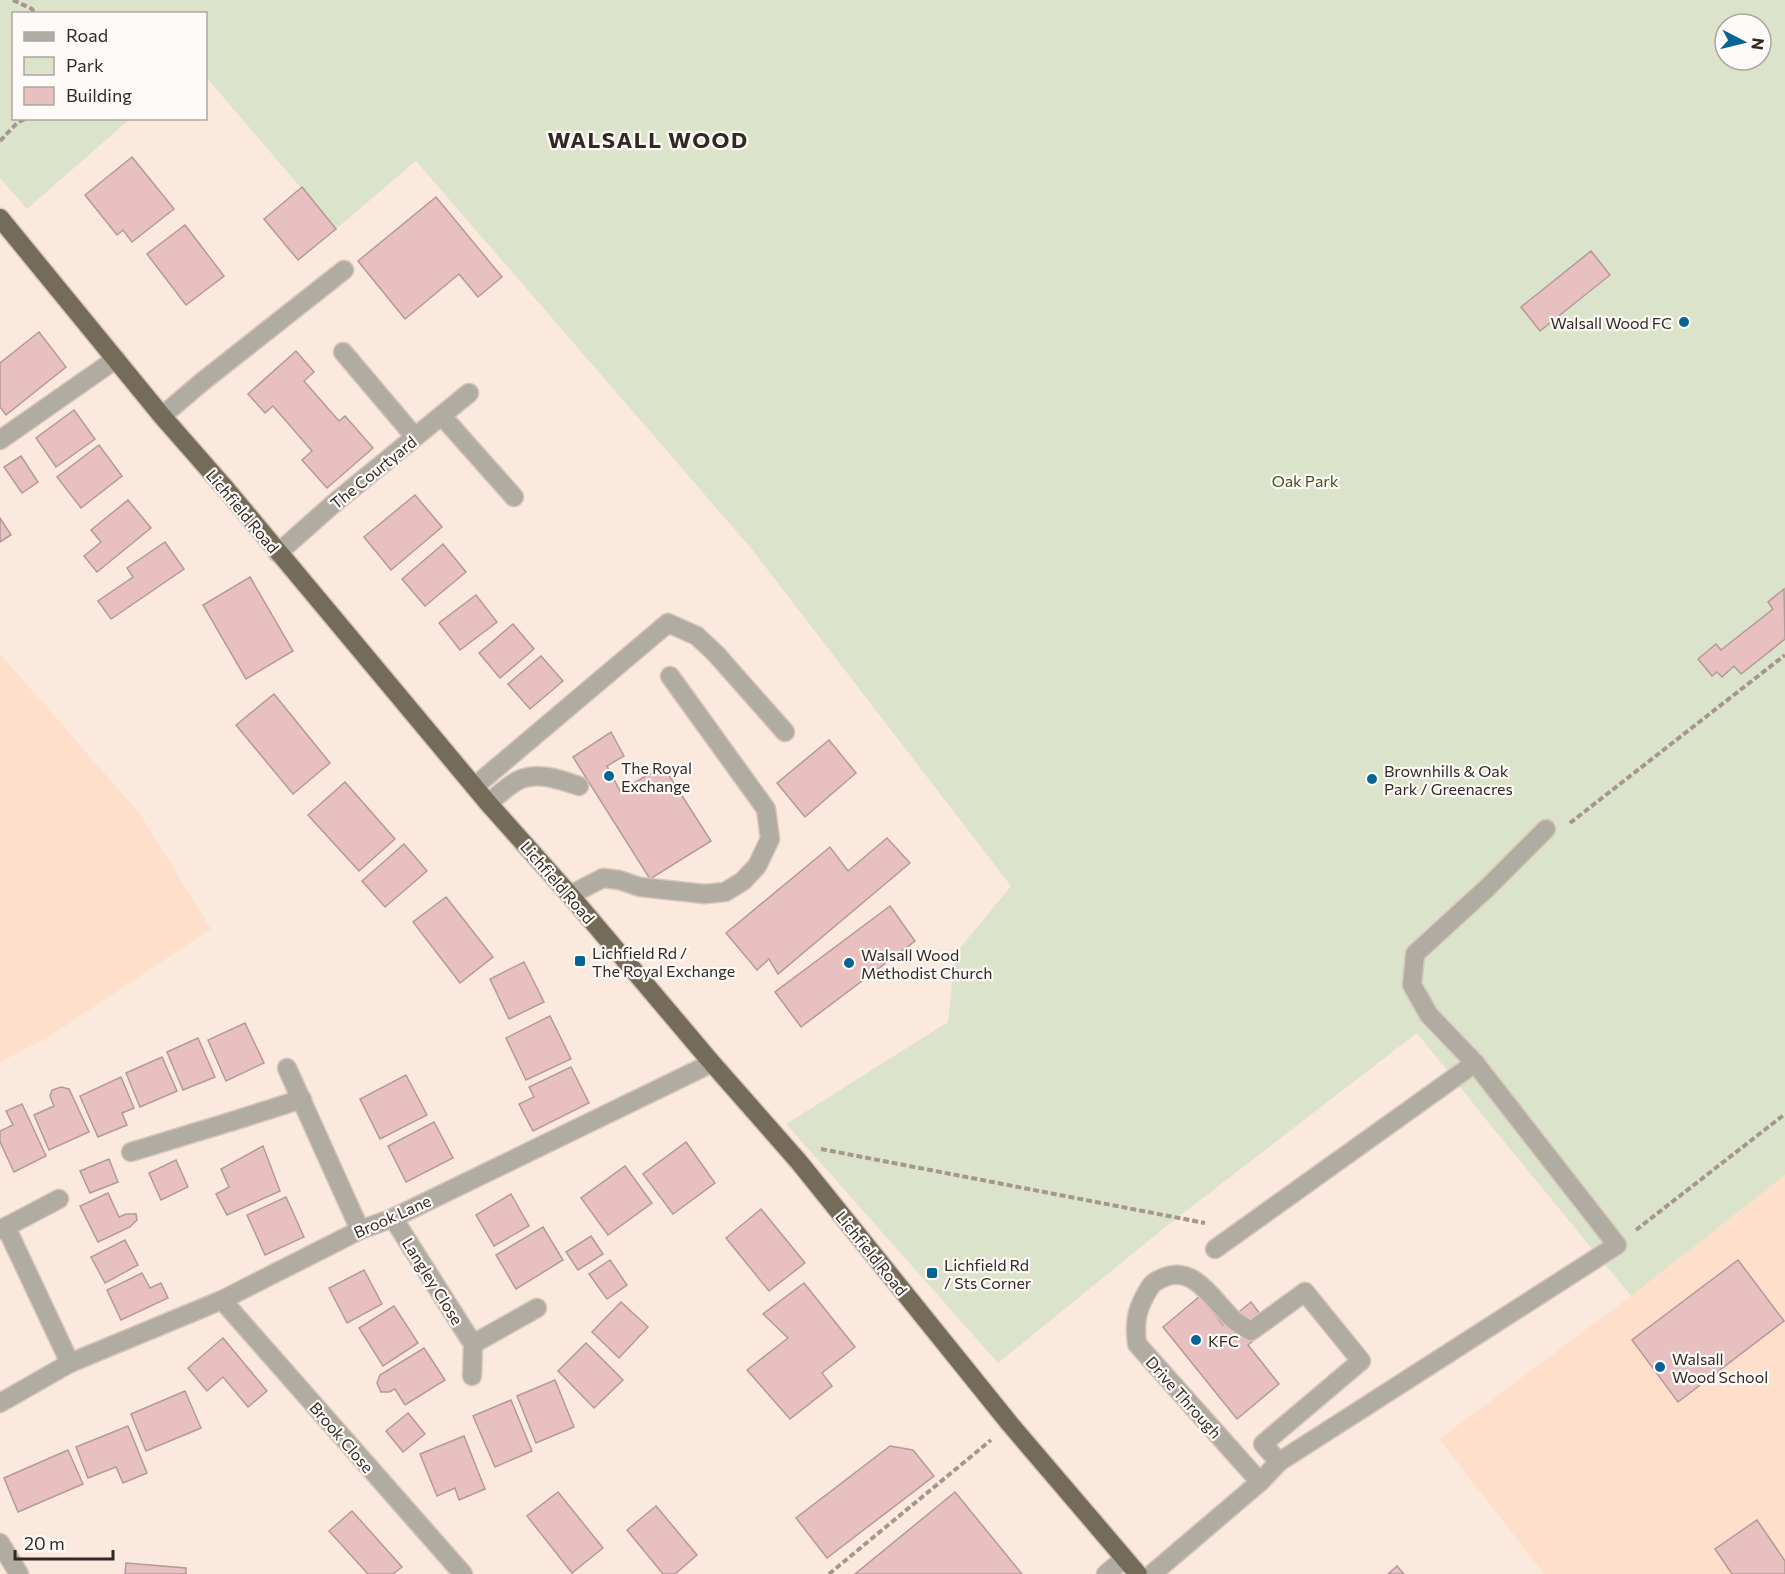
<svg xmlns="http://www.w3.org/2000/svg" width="1785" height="1574" font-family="Commissioner,sans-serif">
<rect width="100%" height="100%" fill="#fce9de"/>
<g fill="#fedfcc">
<polygon points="0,654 140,814 211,929 45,1039 0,1062"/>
<polygon points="1785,1175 1785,1574 1544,1574 1439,1439 1631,1296"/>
</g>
<path fill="#dce3cb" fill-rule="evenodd" d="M 0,0 L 1785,0 L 1785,1175 L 1631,1296 L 1492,1127 L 1417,1033 L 1168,1225 L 998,1363 L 786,1124 L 948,1022 L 955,954 L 1011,886 L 750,547 L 416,161 L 336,229 L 206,77 L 206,14 L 14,14 L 14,118 L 130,119 L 27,209 L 0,178 ZM 1725,24 L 1761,24 L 1761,60 L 1725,60 Z"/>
<g fill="#e8c0c0" stroke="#b49999" stroke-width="1.5">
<polygon points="132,157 174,209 132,242 123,230 117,235 85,195"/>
<polygon points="302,187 336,229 298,260 264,219"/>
<polygon points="436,197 502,277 478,297 459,274 405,319 358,261"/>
<polygon points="185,225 224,276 186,305 147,254"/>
<polygon points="1591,251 1610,275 1540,331 1521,307"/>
<polygon points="39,332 66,367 6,415 0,407 0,363"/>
<polygon points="296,351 314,372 304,381 339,421 345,416 373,448 327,488 302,460 312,451 273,406 265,413 248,394"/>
<polygon points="74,410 95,439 56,467 36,438"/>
<polygon points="99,445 122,476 81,508 57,477"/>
<polygon points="21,456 38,482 22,493 4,467"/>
<polygon points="415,495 442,527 391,570 364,537"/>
<polygon points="128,500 151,528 97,572 84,556 101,542 91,530"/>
<polygon points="0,518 11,535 0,542"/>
<polygon points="165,542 184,569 111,619 98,601 133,577 127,568"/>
<polygon points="443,544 466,572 425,606 402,579"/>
<polygon points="250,577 293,651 246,679 203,605"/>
<polygon points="1784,589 1785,639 1741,674 1734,666 1722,677 1717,672 1712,676 1698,659 1716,644 1721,650 1773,609 1768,602"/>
<polygon points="476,595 497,622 460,650 439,623"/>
<polygon points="513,624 534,649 500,678 479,653"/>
<polygon points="541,656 563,681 530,709 508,684"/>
<polygon points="274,694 330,763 293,794 236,725"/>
<polygon points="611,732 624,756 607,766 620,791 663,766 711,841 650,879 573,757"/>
<polygon points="829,740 856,773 805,817 777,783"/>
<polygon points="345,782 395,839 359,871 308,815"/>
<polygon points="887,838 910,863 778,974 769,959 757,970 726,933 830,847 848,871"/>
<polygon points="404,844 427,871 385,907 362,881"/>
<polygon points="446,897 493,957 460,983 413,922"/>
<polygon points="890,906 915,941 801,1027 775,992"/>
<polygon points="524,962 544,1002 509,1019 490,979"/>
<polygon points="550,1016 571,1059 526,1080 506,1038"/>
<polygon points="245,1023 264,1063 226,1081 208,1040"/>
<polygon points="198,1038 215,1077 183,1090 167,1052"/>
<polygon points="162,1057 177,1091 140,1107 126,1073"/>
<polygon points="571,1067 589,1103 533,1131 519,1104 534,1097 529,1087"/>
<polygon points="406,1075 427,1115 380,1139 360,1099"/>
<polygon points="121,1077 134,1108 122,1113 127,1125 98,1137 80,1096"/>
<polygon points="61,1087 69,1089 89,1132 49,1150 34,1115 54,1106 50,1096 52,1090"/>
<polygon points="22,1104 46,1156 14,1172 0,1142 0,1131 13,1125 6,1111"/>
<polygon points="434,1122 453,1158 406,1182 388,1146"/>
<polygon points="686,1142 715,1183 673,1214 643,1174"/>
<polygon points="263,1146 280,1191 227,1215 216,1194 229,1187 221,1169"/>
<polygon points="109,1159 118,1182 90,1193 80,1171"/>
<polygon points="176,1160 188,1187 161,1200 149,1173"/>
<polygon points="625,1166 652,1203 608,1235 581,1198"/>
<polygon points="108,1193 119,1217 126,1214 136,1214 137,1220 130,1227 98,1242 80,1206"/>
<polygon points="511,1194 529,1226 494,1246 476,1215"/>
<polygon points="286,1197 304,1237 265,1255 247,1215"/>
<polygon points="761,1209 805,1263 769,1291 726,1238"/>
<polygon points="543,1227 563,1260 516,1289 496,1255"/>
<polygon points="591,1236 603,1254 578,1270 566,1252"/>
<polygon points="125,1240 138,1265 105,1283 91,1257"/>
<polygon points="610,1260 627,1285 607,1299 589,1274"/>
<polygon points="1738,1260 1784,1321 1678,1402 1632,1340"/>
<polygon points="364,1270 382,1304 347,1323 329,1288"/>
<polygon points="142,1273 150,1288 161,1283 168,1298 121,1320 107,1290"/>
<polygon points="804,1283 855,1347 822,1373 832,1386 790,1419 747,1370 788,1338 763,1314"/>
<polygon points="1200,1296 1223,1325 1251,1302 1270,1327 1248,1345 1279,1384 1237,1419 1163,1327"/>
<polygon points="621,1302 648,1327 619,1358 592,1332"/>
<polygon points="394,1306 418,1343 383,1366 359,1328"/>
<polygon points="223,1338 267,1391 248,1407 223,1377 207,1391 188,1368"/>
<polygon points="586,1343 623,1380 594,1408 558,1371"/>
<polygon points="424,1348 445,1380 405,1405 395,1389 389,1392 381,1392 377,1383 380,1375"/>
<polygon points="555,1380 574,1427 536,1443 517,1396"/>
<polygon points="185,1391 201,1428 146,1451 131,1414"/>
<polygon points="511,1400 532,1451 495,1467 473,1416"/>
<polygon points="408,1413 425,1434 403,1452 386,1431"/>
<polygon points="128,1426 147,1473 123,1483 116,1467 88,1478 76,1447"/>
<polygon points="464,1436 485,1489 459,1500 455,1488 437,1496 420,1454"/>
<polygon points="890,1446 913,1450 934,1476 827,1558 796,1518"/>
<polygon points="68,1450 83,1484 18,1512 4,1478"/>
<polygon points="558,1492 603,1548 572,1573 527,1516"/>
<polygon points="955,1492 1022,1574 855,1574"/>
<polygon points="656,1506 697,1555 675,1574 663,1574 627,1530"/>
<polygon points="352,1511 402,1567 393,1574 368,1574 329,1531"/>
<polygon points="1757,1520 1785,1561 1785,1574 1732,1574 1715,1549"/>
<polygon points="126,1563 186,1568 186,1574 125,1574"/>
<polygon points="1397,1566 1404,1574 1388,1574"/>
</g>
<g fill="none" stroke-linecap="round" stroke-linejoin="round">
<defs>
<g id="service">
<polyline points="343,352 415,437"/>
<polyline points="162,416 202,382 344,270"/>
<polyline points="442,416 514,497"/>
<polyline points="0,440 116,359"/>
<polyline points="475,786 668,623 697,636 716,654 785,732"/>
<path d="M 488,803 C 498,796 508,785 519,780 C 538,771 561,780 579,786"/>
<polyline points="570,895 603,878 619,880 640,887 705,894 725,892 743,881 757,866 770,839 766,809 670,676"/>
<polyline points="131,1152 233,1121"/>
<polyline points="1215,1249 1475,1063"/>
<path d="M 1260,1482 L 1137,1344 C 1134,1320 1137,1308 1150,1287 C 1154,1281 1158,1280 1165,1277 C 1196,1265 1215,1304 1235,1321 C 1240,1325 1246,1328 1251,1331 L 1305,1292 L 1361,1361 L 1263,1444 L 1279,1462"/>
<polyline points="1106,1574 1124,1559"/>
<polyline points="1152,1574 1260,1482 1279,1462 1617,1245 1475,1063 1429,1015 1412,985 1415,954 1487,888 1546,829"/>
</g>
<g id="minor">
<polyline points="278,553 332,505 469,393"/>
<polyline points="287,1068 360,1230"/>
<polyline points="233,1121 302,1099"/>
<polyline points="393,1218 473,1344 472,1376"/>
<polyline points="6,1227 70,1363"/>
<polyline points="0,1230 59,1199"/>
<polyline points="222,1300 463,1574"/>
<polyline points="473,1344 537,1308"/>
<polyline points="0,1403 70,1363 222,1300 360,1230 393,1218 712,1063"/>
<polyline points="0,1543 19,1574"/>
</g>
<polyline id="trunk" points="0,218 162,416 226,489 488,803 570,895 712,1063 799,1162 1010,1424 1138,1574"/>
</defs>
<use href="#service" stroke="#d8c6bd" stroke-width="21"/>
<use href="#minor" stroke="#d8c6bd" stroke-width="21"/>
<use href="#trunk" stroke="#d8c6bd" stroke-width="21"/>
<g stroke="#a5968e" stroke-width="4" stroke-dasharray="6 3" stroke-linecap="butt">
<polyline points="13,0 32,9 35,14"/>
<polyline points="0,141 17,123 27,118"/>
<polyline points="1570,823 1785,655"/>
<polyline points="821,1149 1205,1223"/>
<polyline points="1636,1230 1785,1114"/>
<polyline points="829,1574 991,1440"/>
</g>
<use href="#service" stroke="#b0aca2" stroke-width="18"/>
<use href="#minor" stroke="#b0aca2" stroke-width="18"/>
<use href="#trunk" stroke="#746c59" stroke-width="18"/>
</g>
<g fill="#066494" stroke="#fefaf7" stroke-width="2">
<circle cx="1684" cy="322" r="6"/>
<circle cx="609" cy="776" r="6"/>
<circle cx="1372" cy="779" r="6"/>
<rect x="574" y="955" width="12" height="12" rx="3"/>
<circle cx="849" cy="963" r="6"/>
<rect x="926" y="1267" width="12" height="12" rx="3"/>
<circle cx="1196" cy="1340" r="6"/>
<circle cx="1660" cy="1367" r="6"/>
</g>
<g text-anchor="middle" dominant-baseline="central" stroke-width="4.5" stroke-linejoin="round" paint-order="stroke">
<g font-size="16" fill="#322924" stroke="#fefaf7" text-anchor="start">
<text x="1672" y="322" text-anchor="end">Walsall Wood FC</text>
<text x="621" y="767">The Royal<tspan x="621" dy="18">Exchange</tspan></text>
<text x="1384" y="770">Brownhills &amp; Oak<tspan x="1384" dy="18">Park / Greenacres</tspan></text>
<text x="592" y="952">Lichfield Rd /<tspan x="592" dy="18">The Royal Exchange</tspan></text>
<text x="861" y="954">Walsall Wood<tspan x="861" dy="18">Methodist Church</tspan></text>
<text x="944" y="1264">Lichfield Rd<tspan x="944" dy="18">/ Sts Corner</tspan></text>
<text x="1208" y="1340">KFC</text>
<text x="1672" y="1358">Walsall<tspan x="1672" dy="18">Wood School</tspan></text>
</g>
<g font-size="16" fill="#322924" stroke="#fefaf7">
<text transform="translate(373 472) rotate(-39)">The Courtyard</text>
<text transform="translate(243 511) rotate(50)">Lichfield Road</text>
<text transform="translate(558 882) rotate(49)">Lichfield Road</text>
<text transform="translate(392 1216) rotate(-24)">Brook Lane</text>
<text transform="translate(872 1253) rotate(51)">Lichfield Road</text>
<text transform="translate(433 1281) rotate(58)">Langley Close</text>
<text transform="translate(1184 1397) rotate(48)">Drive Through</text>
<text transform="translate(342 1437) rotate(49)">Brook Close</text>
</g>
<g font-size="16" fill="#45521f" stroke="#fefaf7">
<text x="1305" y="480">Oak Park</text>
</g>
<g font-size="22" font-weight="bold" letter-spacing="1.5" fill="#322924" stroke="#fefaf7">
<text x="648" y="139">WALSALL WOOD</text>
</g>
</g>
<rect x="12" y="12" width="195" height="108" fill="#fefaf7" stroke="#aca6a3" stroke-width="1.5"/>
<rect x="24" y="32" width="30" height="9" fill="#b0aca2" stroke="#aca6a3" stroke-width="1.5"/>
<text x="66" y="42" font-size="18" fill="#322924">Road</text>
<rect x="24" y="57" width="30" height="18" fill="#dce3cb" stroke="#aca6a3" stroke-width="1.5"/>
<text x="66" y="72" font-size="18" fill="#322924">Park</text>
<rect x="24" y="87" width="30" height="18" fill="#e8c0c0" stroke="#aca6a3" stroke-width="1.5"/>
<text x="66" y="102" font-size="18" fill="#322924">Building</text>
<g transform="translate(1743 42) rotate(97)"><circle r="28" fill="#fefaf7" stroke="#aca6a3" stroke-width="1.5"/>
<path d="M0-4.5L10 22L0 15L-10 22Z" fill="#066494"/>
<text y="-9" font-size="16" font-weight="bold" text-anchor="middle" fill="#322924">N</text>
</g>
<path d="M15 1550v9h98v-9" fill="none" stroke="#322924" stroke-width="3"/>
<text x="24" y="1550" font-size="18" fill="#322924" stroke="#fefaf7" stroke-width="4.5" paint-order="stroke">20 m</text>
</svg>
